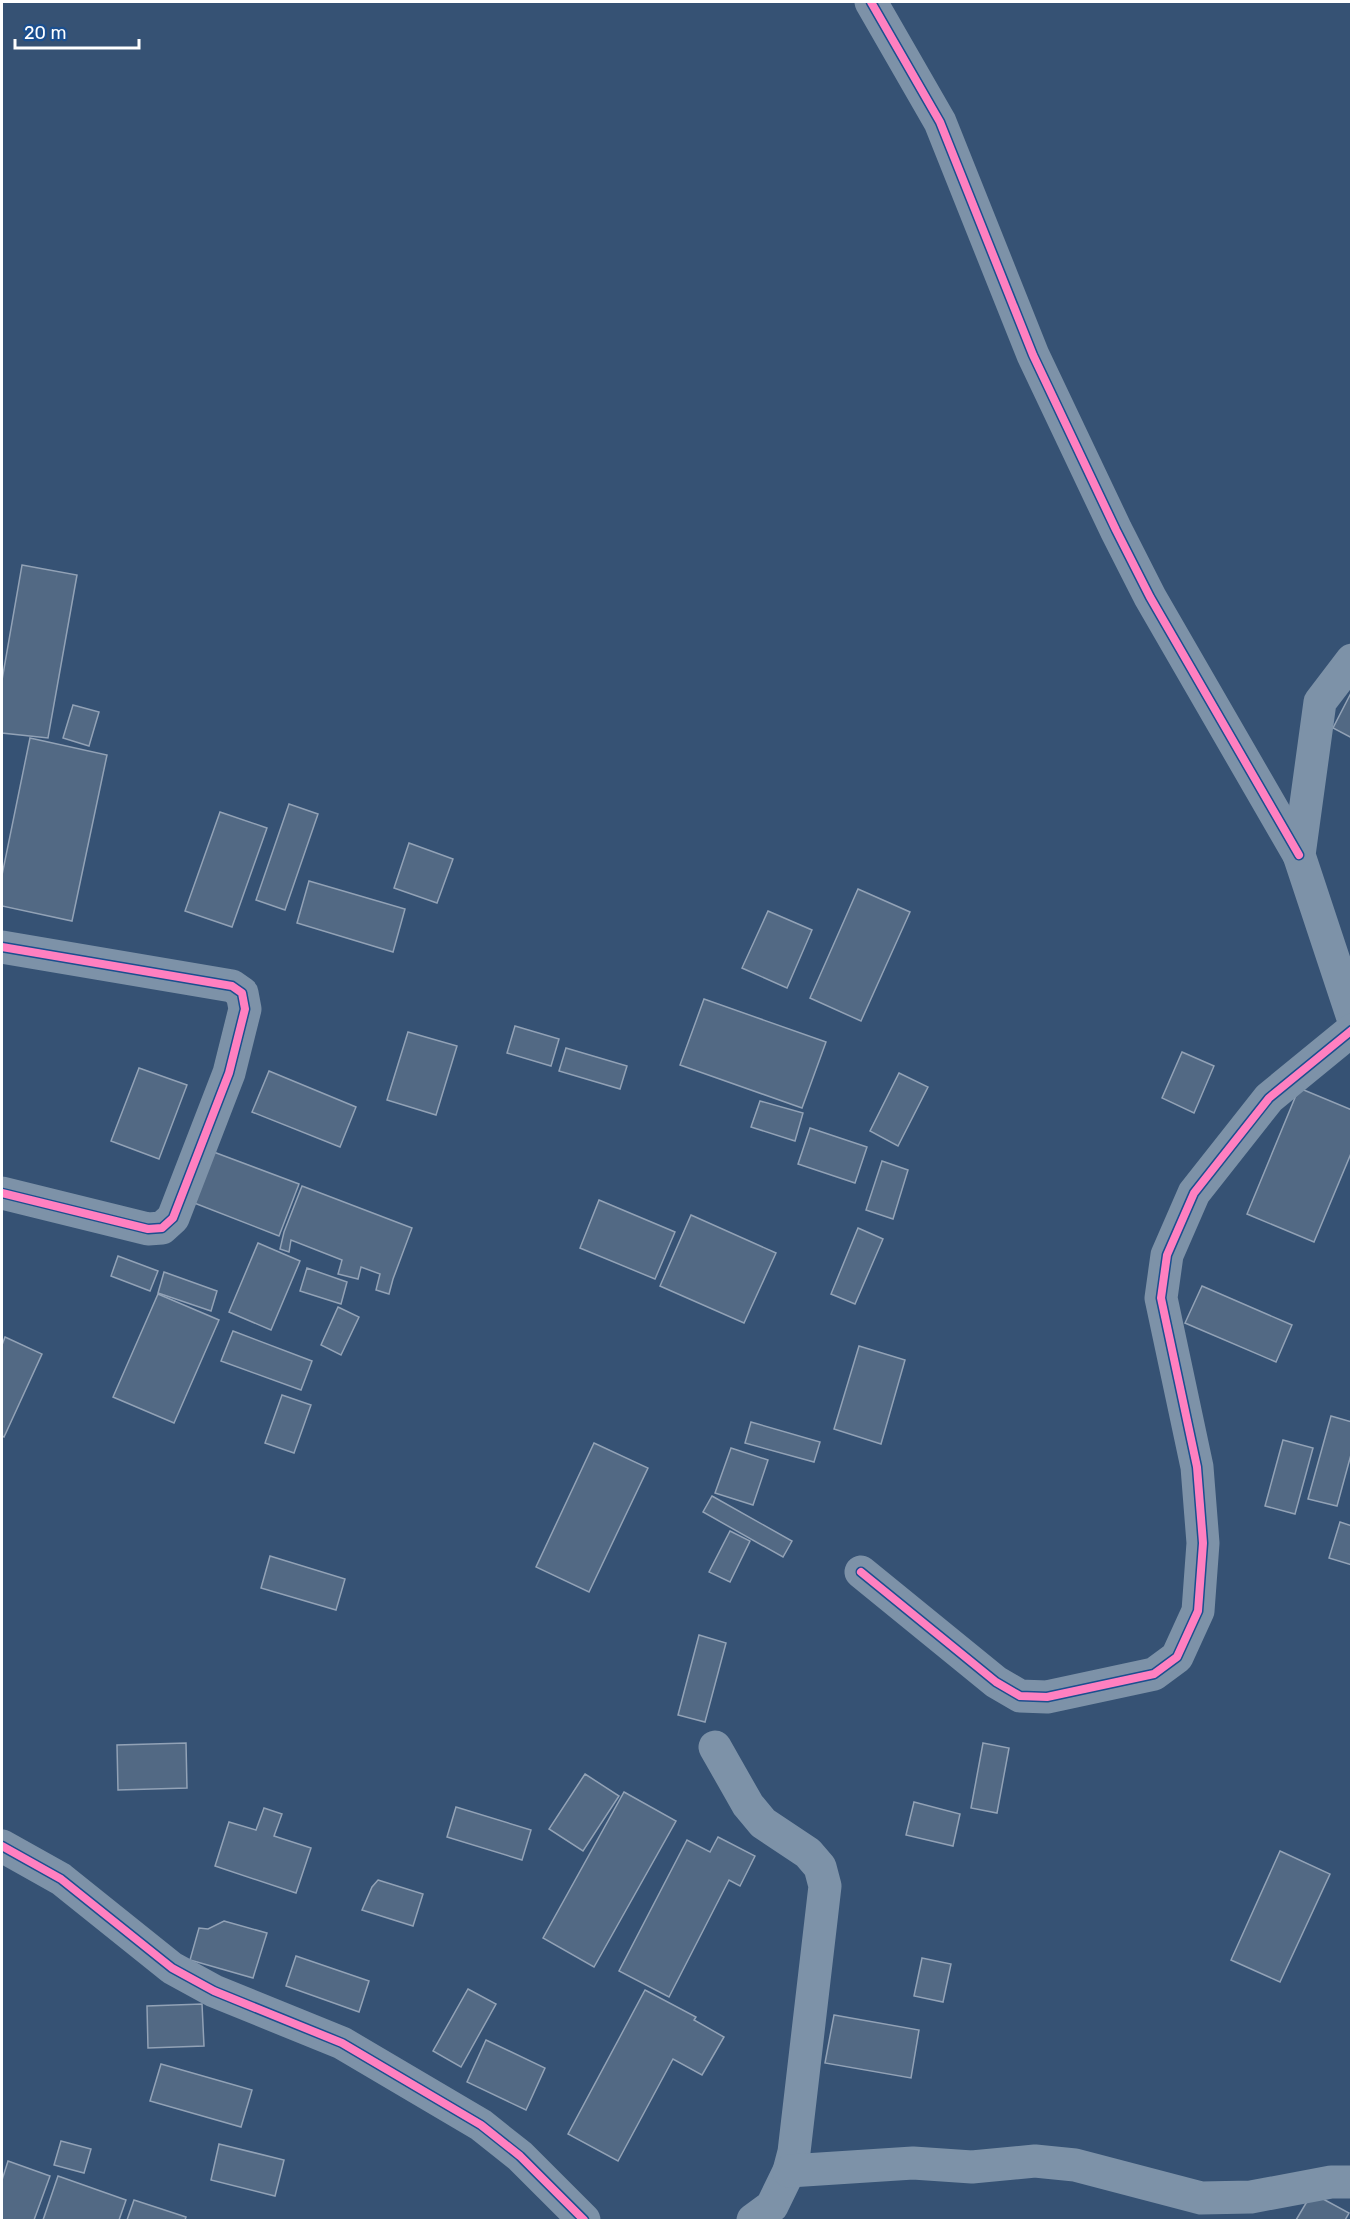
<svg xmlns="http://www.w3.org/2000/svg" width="1353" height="2222" font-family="Rubik,sans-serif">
<rect width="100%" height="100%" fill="#365274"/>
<g fill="#526984" stroke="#92a2b6" stroke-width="1.5">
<polygon points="22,565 77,575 48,738 2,733 2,680"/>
<polygon points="1352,691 1352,738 1333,728"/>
<polygon points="73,705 99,712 89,746 63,738"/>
<polygon points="30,738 107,755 72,921 2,906 2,875"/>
<polygon points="289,804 318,814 285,910 256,900"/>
<polygon points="220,812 267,828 232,927 185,911"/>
<polygon points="409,843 453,859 437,903 394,888"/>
<polygon points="309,881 405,909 393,952 297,923"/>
<polygon points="858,889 910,912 861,1021 810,998"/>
<polygon points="768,911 812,930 787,988 742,968"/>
<polygon points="704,999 826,1042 802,1108 680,1065"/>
<polygon points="515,1026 559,1039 551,1066 507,1053"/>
<polygon points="408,1032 457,1046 436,1115 387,1100"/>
<polygon points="566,1048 627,1066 620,1089 559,1071"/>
<polygon points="1182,1052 1214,1066 1194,1113 1162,1098"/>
<polygon points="139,1068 187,1085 159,1159 111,1141"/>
<polygon points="269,1071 356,1107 340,1147 252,1112"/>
<polygon points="899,1073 928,1087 898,1146 870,1131"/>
<polygon points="1299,1088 1352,1110 1352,1151 1314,1242 1247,1214"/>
<polygon points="760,1101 803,1113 795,1141 751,1127"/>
<polygon points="810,1128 867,1147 855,1183 798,1164"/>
<polygon points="203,1148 299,1184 279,1236 184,1199"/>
<polygon points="882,1161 908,1170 893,1219 866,1210"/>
<polygon points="302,1186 412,1228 393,1279 389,1294 376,1290 380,1274 361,1267 358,1279 338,1274 342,1260 291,1240 289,1252 280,1249 284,1232"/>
<polygon points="599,1200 675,1232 655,1279 580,1248"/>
<polygon points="691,1215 776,1253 744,1323 660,1286"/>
<polygon points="858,1228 883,1239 855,1304 831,1294"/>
<polygon points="258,1243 300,1261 271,1330 229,1312"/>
<polygon points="118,1256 158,1271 150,1291 111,1276"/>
<polygon points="307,1268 347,1282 341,1304 300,1291"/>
<polygon points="164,1272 217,1291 211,1311 158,1293"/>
<polygon points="1202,1286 1292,1325 1276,1362 1185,1323"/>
<polygon points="158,1294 219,1320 174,1423 113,1397"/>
<polygon points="338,1307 359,1317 341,1355 321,1345"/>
<polygon points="233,1331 312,1361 301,1390 221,1361"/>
<polygon points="5,1337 42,1354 4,1437 2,1436 2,1345"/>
<polygon points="859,1346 905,1360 881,1444 834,1429"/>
<polygon points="282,1395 311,1405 294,1453 265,1443"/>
<polygon points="1331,1416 1352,1422 1352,1451 1337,1506 1308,1499"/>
<polygon points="751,1422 820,1442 814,1462 745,1443"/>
<polygon points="1283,1440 1313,1448 1295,1514 1265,1506"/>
<polygon points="594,1443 648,1468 589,1592 536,1567"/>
<polygon points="731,1448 768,1460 753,1505 715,1493"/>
<polygon points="712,1496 792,1541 783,1557 703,1512"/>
<polygon points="1340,1522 1352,1526 1352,1565 1329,1558"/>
<polygon points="730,1531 750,1541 730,1582 709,1572"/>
<polygon points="270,1556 345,1579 336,1610 261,1588"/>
<polygon points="699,1635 726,1643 705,1722 678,1715"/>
<polygon points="186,1743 187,1788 118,1790 117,1745"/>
<polygon points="983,1743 1009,1748 997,1813 971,1808"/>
<polygon points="585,1774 619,1796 583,1851 549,1829"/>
<polygon points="624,1792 676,1821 594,1967 543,1938"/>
<polygon points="914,1802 960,1814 953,1846 906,1835"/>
<polygon points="456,1807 531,1830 522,1860 447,1837"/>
<polygon points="264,1808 282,1814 274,1836 311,1848 296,1893 215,1866 229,1822 256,1830"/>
<polygon points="718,1837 755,1856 740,1886 729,1880 669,1997 619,1971 687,1840 710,1852"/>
<polygon points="1280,1851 1330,1874 1280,1982 1231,1960"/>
<polygon points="378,1880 423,1894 413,1926 362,1910 372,1887"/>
<polygon points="224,1921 267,1933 253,1978 190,1960 199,1928 208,1929"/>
<polygon points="296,1956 369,1981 359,2012 286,1986"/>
<polygon points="922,1958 951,1964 943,2002 914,1996"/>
<polygon points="468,1989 496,2004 461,2067 433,2051"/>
<polygon points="645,1990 696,2017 694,2020 724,2037 702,2075 673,2059 618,2161 568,2134"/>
<polygon points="202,2004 204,2046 148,2048 147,2006"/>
<polygon points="834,2015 919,2030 911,2078 825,2063"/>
<polygon points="486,2040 545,2068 526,2110 467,2082"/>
<polygon points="161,2064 252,2090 241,2127 150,2101"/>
<polygon points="61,2141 91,2149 84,2173 54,2165"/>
<polygon points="219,2144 284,2160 275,2196 211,2180"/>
<polygon points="8,2161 50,2176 34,2220 2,2220 2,2180"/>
<polygon points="58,2176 126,2200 119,2220 43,2220"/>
<polygon points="1312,2193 1349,2213 1345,2220 1296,2220"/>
<polygon points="134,2200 186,2217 185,2220 127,2220"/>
</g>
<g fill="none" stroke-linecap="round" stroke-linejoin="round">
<g stroke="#7d92a8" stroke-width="33">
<polyline points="871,2 940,122 1033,355 1116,530 1150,597 1299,855"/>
<polyline points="1352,660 1320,702 1299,855 1352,1015"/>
<polyline points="2,947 232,986 242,993 245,1009 229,1073 173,1218 162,1228 148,1229 2,1193"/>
<polyline points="861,1572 996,1682 1020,1696 1047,1697 1154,1674 1177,1657 1198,1611 1203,1543 1197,1467 1161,1298 1167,1255 1194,1193 1269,1098 1352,1030"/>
<polyline points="715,1747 748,1805 763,1823 808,1853 820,1867 825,1886 794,2152 789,2171 772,2206 753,2220"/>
<polyline points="2,1846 61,1879 172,1968 214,1991 342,2043 481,2125 520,2156 584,2220"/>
<polyline points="789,2171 913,2163 972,2167 1035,2161 1075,2165 1201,2198 1251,2197 1331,2182 1352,2182"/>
</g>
<defs>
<g id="cycleway">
<polyline points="871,2 940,122 1033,355 1116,530 1150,597 1299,855"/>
<polyline points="2,947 232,986 242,993 245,1009 229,1073 173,1218 162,1228 148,1229 2,1193"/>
<polyline points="861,1572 996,1682 1020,1696 1047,1697 1154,1674 1177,1657 1198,1611 1203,1543 1197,1467 1161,1298 1167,1255 1194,1193 1269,1098 1352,1030"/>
<polyline points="2,1846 61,1879 172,1968 214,1991 342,2043 481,2125 520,2156 584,2220"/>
</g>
</defs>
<use href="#cycleway" stroke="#1b4f8f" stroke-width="11"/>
<use href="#cycleway" stroke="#ff80c0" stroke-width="8"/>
</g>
<rect width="1353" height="2222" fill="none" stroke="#ffffff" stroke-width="6"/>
<path d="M15 39v9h124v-9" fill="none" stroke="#ffffff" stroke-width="3"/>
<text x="24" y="39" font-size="18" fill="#ffffff" stroke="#1b4f8f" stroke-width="4.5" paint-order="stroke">20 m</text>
</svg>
